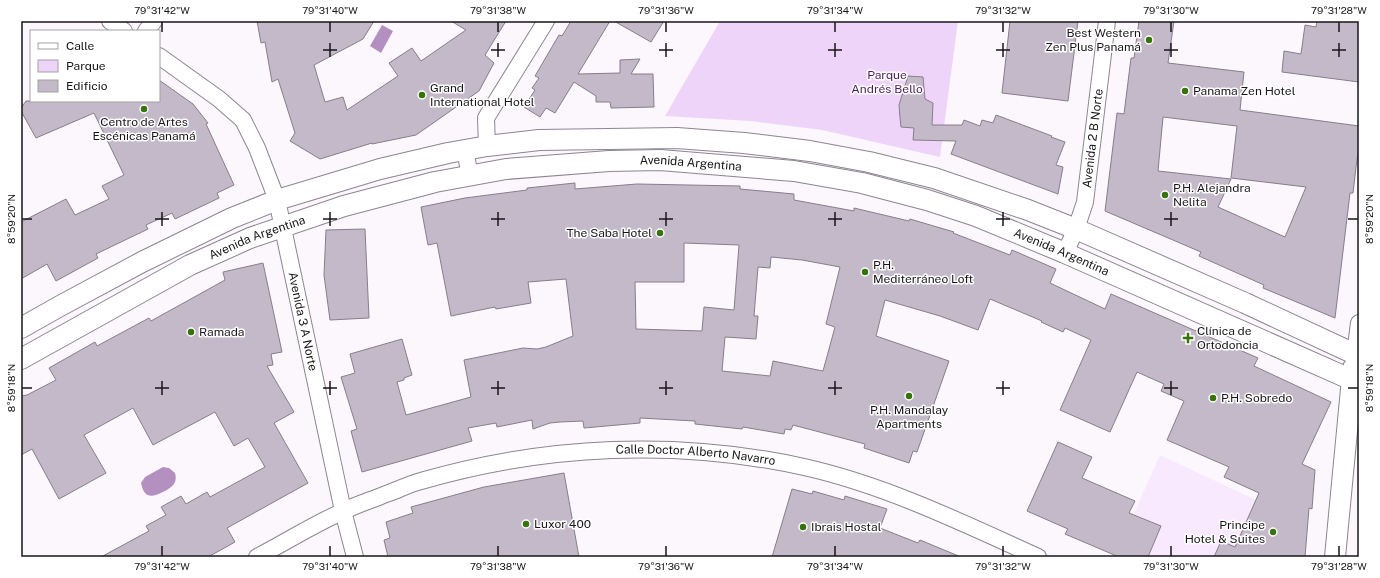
<svg xmlns="http://www.w3.org/2000/svg" width="1380" height="578" font-family="'Public Sans',sans-serif">
<rect width="100%" height="100%" fill="#fbf7fd"/>
<polygon fill="#f9e9ff" points="1160,455 1256,500 1230,557 1115,557"/>
<polygon fill="#efd4fa" points="720,21 958,21 940,157 822,130 750,121 665,116"/>
<g fill="#b490c1">
<polygon points="382,25 393,31 381,53 370,46"/>
<path d="M 163,467 L 169,468 L 175,473 C 176,476 176,479 175,482 C 173,487 168,489 163,492 C 151,498 144,498 141,483 L 145,477 Z"/>
</g>
<g fill="#c4b9c8" stroke="#877d8b" fill-rule="evenodd">
<polygon points="257,21 374,21 363,39 314,65 325,102 343,97 347,110 398,76 389,63 412,48 421,61 466,30 451,21 506,21 485,55 494,63 479,91 416,135 372,144 372,143 320,159 290,141 295,133 278,79 272,82 265,42 261,43"/>
<polygon points="571,21 610,21 578,74 620,73 620,60 640,59 631,74 653,74 654,107 611,108 610,102 596,102 596,96 574,82 555,113 546,108 540,117 524,107 535,90 532,88 539,78 535,76 559,35 562,36"/>
<polygon points="614,21 664,21 651,42"/>
<polygon points="1010,21 1078,21 1068,101 1002,93"/>
<path d="M 1139,21 L 1174,21 L 1168,63 L 1244,72 L 1240,110 L 1359,126 L 1359,147 L 1356,167 L 1353,193 L 1350,193 L 1335,318 L 1263,288 L 1264,285 L 1199,256 L 1201,252 L 1105,211 L 1117,113 L 1124,114 L 1131,58 L 1134,58 ZM 1163,117 L 1237,126 L 1231,178 L 1306,187 L 1285,237 L 1218,207 L 1231,179 L 1158,171 Z"/>
<polygon points="1317,21 1359,21 1359,82 1282,72 1284,51 1301,54 1305,25 1316,27"/>
<polygon points="908,76 923,77 925,99 933,103 932,125 962,125 964,120 980,126 982,120 993,123 996,115 1052,136 1051,137 1065,142 1056,165 1063,167 1058,194 951,154 956,141 913,140 914,128 901,127 900,118 899,105"/>
<polygon points="159,80 193,104 208,123 206,124 234,185 217,193 219,198 175,219 172,213 146,225 148,229 96,254 98,258 56,281 47,264 21,279 21,222 66,199 75,215 109,199 102,186 124,175 94,113 36,138 21,111 21,108 26,101 159,101"/>
<path d="M 575,183 L 575,189 L 637,184 L 740,186 L 740,189 L 794,194 L 794,200 L 854,211 L 854,208 L 909,221 L 910,219 L 954,232 L 953,233 L 1010,255 L 1012,250 L 1056,269 L 1050,283 L 1105,309 L 1111,294 L 1258,358 L 1254,366 L 1331,402 L 1302,464 L 1315,470 L 1312,509 L 1309,508 L 1305,557 L 1214,557 L 1221,541 L 1235,547 L 1259,493 L 1224,477 L 1229,467 L 1167,440 L 1184,401 L 1161,391 L 1164,384 L 1137,372 L 1110,432 L 1060,410 L 1091,340 L 1065,328 L 1063,332 L 1041,322 L 1042,321 L 990,299 L 978,330 L 940,316 L 885,300 L 876,336 L 949,361 L 917,452 L 913,451 L 909,463 L 864,448 L 865,444 L 793,425 L 791,430 L 785,429 L 784,434 L 743,427 L 742,429 L 695,424 L 695,421 L 640,418 L 640,423 L 584,428 L 583,421 L 560,422 L 550,423 L 533,429 L 532,420 L 497,427 L 496,423 L 468,428 L 472,441 L 362,472 L 351,431 L 357,429 L 341,377 L 355,373 L 350,354 L 402,339 L 412,375 L 404,378 L 404,380 L 397,382 L 406,415 L 471,397 L 464,360 L 523,348 L 537,349 L 546,347 L 573,336 L 566,279 L 528,282 L 531,303 L 496,309 L 495,307 L 451,316 L 437,243 L 428,245 L 421,207 L 465,198 L 527,190 L 527,188 ZM 684,243 L 739,245 L 734,310 L 704,307 L 702,331 L 636,329 L 635,282 L 684,282 ZM 771,257 L 802,260 L 840,267 L 826,324 L 835,327 L 823,371 L 773,361 L 770,376 L 722,371 L 725,337 L 756,339 L 758,316 L 754,316 L 758,267 L 770,268 Z"/>
<polygon points="365,229 369,318 330,320 324,275 326,230"/>
<polygon points="263,263 282,352 271,354 273,365 267,366 294,412 274,423 308,483 227,528 235,542 208,557 101,557 149,531 146,526 166,515 161,507 181,496 186,504 207,492 210,497 265,467 248,438 234,446 215,412 153,445 133,408 84,435 106,473 59,499 32,449 21,455 21,396 27,395 56,380 49,368 95,342 97,346 149,318 151,321 225,280 223,272"/>
<polygon points="1058,442 1092,457 1082,478 1135,501 1129,513 1161,526 1148,557 1119,557 1065,534 1068,529 1027,511"/>
<polygon points="564,473 579,557 388,557 384,540 390,538 386,522 413,513 411,507 484,487"/>
<polygon points="792,489 812,494 813,491 844,500 845,496 887,509 880,528 918,543 920,540 961,557 772,557"/>
</g>
<g fill="none" stroke-linecap="round" stroke-linejoin="round">
<defs>
<g id="minor">
<polyline points="110,21 124,31"/>
<polyline points="146,31 154,21"/>
<path id="s1" d="M 159,56 L 219,99 L 243,120 L 257,148 L 277,200 L 343,511 L 355,557"/>
<polyline points="487,146 486,118 546,21"/>
<polyline points="465,150 470,176"/>
<path id="s2" d="M 1065,253 L 1076,229 L 1085,202 L 1107,21"/>
<polyline points="1355,354 1359,323"/>
<path id="s3" d="M 257,557 C 286,542 314,524 344,511 C 358,504 372,500 386,494 C 398,490 409,484 421,481 C 545,445 678,439 804,467 C 885,485 963,523 1038,557"/>
</g>
<g id="tertiary">
<polyline points="21,328 60,306 142,262 232,218 277,200 380,169 448,153 487,146 539,140 677,138 744,143 810,151 869,162 934,178 1028,210 1076,229 1245,303 1359,356"/>
<path id="s4" d="M 21,359 L 190,265 L 250,238 L 344,206 L 435,182 L 506,169 L 609,161 L 660,160 L 794,171 L 862,183 L 927,200 L 976,216 L 1065,253 L 1359,383"/>
<polyline points="1335,557 1353,368"/>
</g>
</defs>
<use href="#minor" stroke="#8e8492" stroke-width="18"/>
<use href="#tertiary" stroke="#8e8492" stroke-width="22"/>
<use href="#minor" stroke="#fff" stroke-width="16"/>
<use href="#tertiary" stroke="#fff" stroke-width="20"/>
</g>
<path fill="none" stroke="#181419" stroke-width="1.5" d="M 162,22 L 162,32M 330,22 L 330,32M 498,22 L 498,32M 666,22 L 666,32M 835,22 L 835,32M 1003,22 L 1003,32M 1171,22 L 1171,32M 1339,22 L 1339,32M 330,43 L 330,57M 498,43 L 498,57M 666,43 L 666,57M 835,43 L 835,57M 1003,43 L 1003,57M 1171,43 L 1171,57M 1339,43 L 1339,57M 323,50 L 337,50M 491,50 L 505,50M 659,50 L 673,50M 828,50 L 842,50M 996,50 L 1010,50M 1164,50 L 1178,50M 1332,50 L 1346,50M 162,212 L 162,226M 330,212 L 330,226M 498,212 L 498,226M 666,212 L 666,226M 835,212 L 835,226M 1003,212 L 1003,226M 1171,212 L 1171,226M 22,219 L 32,219M 155,219 L 169,219M 323,219 L 337,219M 491,219 L 505,219M 659,219 L 673,219M 828,219 L 842,219M 996,219 L 1010,219M 1164,219 L 1178,219M 1348,219 L 1358,219M 162,381 L 162,395M 330,381 L 330,395M 498,381 L 498,395M 666,381 L 666,395M 835,381 L 835,395M 1003,381 L 1003,395M 1171,381 L 1171,395M 22,388 L 32,388M 155,388 L 169,388M 323,388 L 337,388M 491,388 L 505,388M 659,388 L 673,388M 828,388 L 842,388M 996,388 L 1010,388M 1164,388 L 1178,388M 1348,388 L 1358,388M 162,546 L 162,556M 330,546 L 330,556M 498,546 L 498,556M 666,546 L 666,556M 835,546 L 835,556M 1003,546 L 1003,556M 1171,546 L 1171,556M 1339,546 L 1339,556"/>
<g fill="#36730a" stroke="#fff" stroke-width="1.5">
<circle cx="1149" cy="40" r="4"/>
<circle cx="1185" cy="91" r="4"/>
<circle cx="422" cy="95" r="4"/>
<circle cx="144" cy="109" r="4"/>
<circle cx="1165" cy="195" r="4"/>
<circle cx="660" cy="233" r="4"/>
<circle cx="865" cy="272" r="4"/>
<circle cx="191" cy="332" r="4"/>
<path d="M1186 332h4v4h4v4h-4v4h-4v-4h-4v-4h4z"/>
<circle cx="909" cy="396" r="4"/>
<circle cx="1213" cy="398" r="4"/>
<circle cx="526" cy="524" r="4"/>
<circle cx="803" cy="527" r="4"/>
<circle cx="1273" cy="532" r="4"/>
</g>
<g text-anchor="middle" dominant-baseline="central" stroke-width="3" stroke-linejoin="round" paint-order="stroke">
<g font-size="12" fill="#181419" stroke="#fff" text-anchor="start">
<text x="1141" y="33" text-anchor="end">Best Western<tspan x="1141" dy="14">Zen Plus Panamá</tspan></text>
<text x="430" y="88">Grand<tspan x="430" dy="14">International Hotel</tspan></text>
<text x="1193" y="91">Panama Zen Hotel</text>
<text x="144" y="122" text-anchor="middle">Centro de Artes<tspan x="144" dy="14">Escénicas Panamá</tspan></text>
<text x="1173" y="188">P.H. Alejandra<tspan x="1173" dy="14">Nelita</tspan></text>
<text x="652" y="233" text-anchor="end">The Saba Hotel</text>
<text x="873" y="265">P.H.<tspan x="873" dy="14">Mediterráneo Loft</tspan></text>
<text x="1197" y="331">Clínica de<tspan x="1197" dy="14">Ortodoncia</tspan></text>
<text x="199" y="332">Ramada</text>
<text x="1221" y="398">P.H. Sobredo</text>
<text x="909" y="410" text-anchor="middle">P.H. Mandalay<tspan x="909" dy="14">Apartments</tspan></text>
<text x="534" y="524">Luxor 400</text>
<text x="1265" y="525" text-anchor="end">Principe<tspan x="1265" dy="14">Hotel &amp; Suites</tspan></text>
<text x="811" y="527">Ibrais Hostal</text>
</g>
<g font-size="12" fill="#4b1e5a" stroke="#fff">
<text x="887" y="75">Parque<tspan x="887" dy="14">Andrés Bello</tspan></text>
</g>
<g font-size="12" fill="#181419" stroke="#fff">
<text stroke="none"><textPath href="#s2" startOffset="119">Avenida 2 B Norte</textPath></text>
<text stroke="none"><textPath href="#s4" startOffset="710">Avenida Argentina</textPath></text>
<text stroke="none"><textPath href="#s4" startOffset="266">Avenida Argentina</textPath></text>
<text stroke="none"><textPath href="#s4" startOffset="1094">Avenida Argentina</textPath></text>
<text stroke="none"><textPath href="#s1" startOffset="317">Avenida 3 A Norte</textPath></text>
<text stroke="none"><textPath href="#s3" startOffset="459">Calle Doctor Alberto Navarro</textPath></text>
</g>
</g>
<rect width="1380" height="578" fill="none" stroke="#ffffff" stroke-width="44"/>
<rect x="30" y="30" width="130" height="72" fill="#ffffff" stroke="#a3a1a3"/>
<rect x="38" y="43" width="20" height="6" fill="#ffffff" stroke="#a3a1a3"/>
<text x="66" y="50" font-size="12" fill="#181419">Calle</text>
<rect x="38" y="60" width="20" height="12" fill="#efd4fa" stroke="#a3a1a3"/>
<text x="66" y="70" font-size="12" fill="#181419">Parque</text>
<rect x="38" y="80" width="20" height="12" fill="#c4b9c8" stroke="#a3a1a3"/>
<text x="66" y="90" font-size="12" fill="#181419">Edificio</text>
<rect x="22" y="22" width="1336" height="534" fill="none" stroke="#181419" stroke-width="1.5"/>
<g font-size="10" text-anchor="middle" fill="#181419">
<text x="162" y="14">79°31'42"W</text>
<text x="330" y="14">79°31'40"W</text>
<text x="498" y="14">79°31'38"W</text>
<text x="666" y="14">79°31'36"W</text>
<text x="835" y="14">79°31'34"W</text>
<text x="1003" y="14">79°31'32"W</text>
<text x="1171" y="14">79°31'30"W</text>
<text x="1339" y="14">79°31'28"W</text>
<text transform="translate(11 219) rotate(-90)" y="4">8°59'20"N</text>
<text transform="translate(1369 219) rotate(-90)" y="4">8°59'20"N</text>
<text transform="translate(11 388) rotate(-90)" y="4">8°59'18"N</text>
<text transform="translate(1369 388) rotate(-90)" y="4">8°59'18"N</text>
<text x="162" y="570">79°31'42"W</text>
<text x="330" y="570">79°31'40"W</text>
<text x="498" y="570">79°31'38"W</text>
<text x="666" y="570">79°31'36"W</text>
<text x="835" y="570">79°31'34"W</text>
<text x="1003" y="570">79°31'32"W</text>
<text x="1171" y="570">79°31'30"W</text>
<text x="1339" y="570">79°31'28"W</text>
</g>
</svg>
